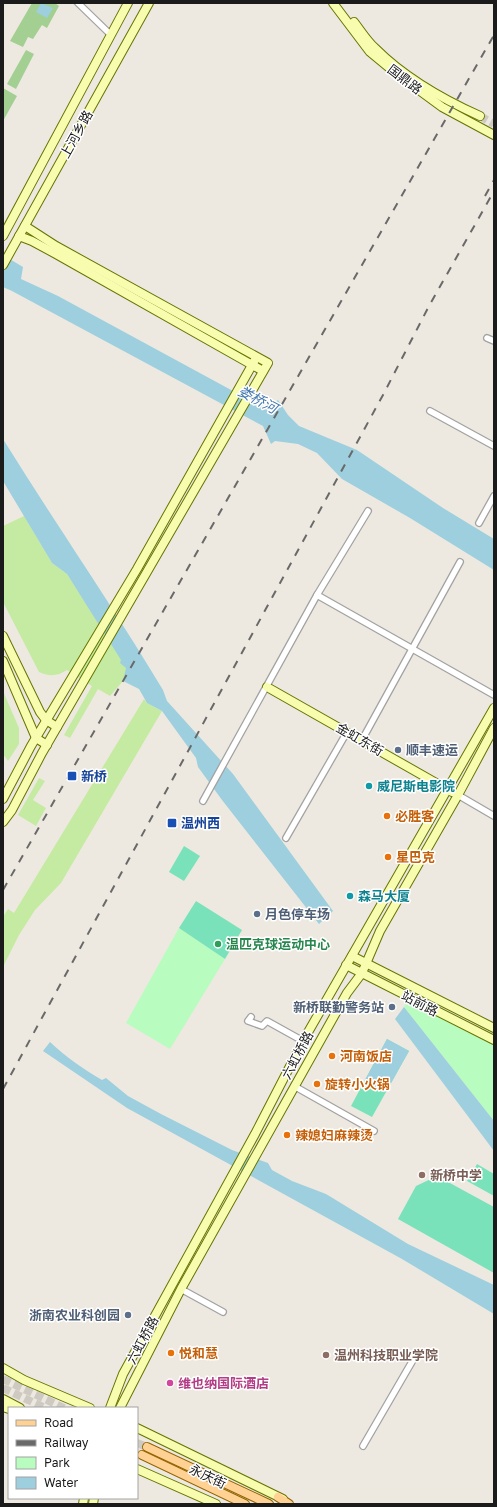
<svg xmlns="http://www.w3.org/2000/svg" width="497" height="1507" font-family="'Golos Text','Noto Sans SC',sans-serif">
<rect width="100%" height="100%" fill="#eee9e0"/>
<g fill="#c5eba2">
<path d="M 24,516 L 52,563 L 67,574 L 127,668 L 123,681 L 110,696 L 98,689 L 70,738 L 64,735 L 92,686 L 67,670 C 57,676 51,677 39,672 L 3,602 L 3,526 Z"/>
<polygon points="3,691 19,728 19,744 8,761 3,754"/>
<polygon points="144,699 147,703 162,711 61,883 35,910 19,935 3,967 3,917 8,909 14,913"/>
<polygon points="39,778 45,781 33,800 46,808 36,826 18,815"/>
</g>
<g fill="#a3cf92">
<polygon points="32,3 55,3 59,6 47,28 42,25 33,39 28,37 23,47 10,41"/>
<polygon points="26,50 34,54 16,89 7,84"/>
<polygon points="3,88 17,96 3,121"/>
</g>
<g fill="#b9fcbf">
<polygon points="179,928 225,959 170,1049 126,1023"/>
<polygon points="408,1000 494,1044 494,1121 404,1007"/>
</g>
<g fill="#79e2ba">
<polygon points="184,846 200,856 184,881 169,872"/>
<polygon points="196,901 242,930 225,959 179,928"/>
<polygon points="387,1039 409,1051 372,1117 351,1106"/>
<polygon points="477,1164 494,1174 494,1196 467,1181"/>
<polygon points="437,1176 494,1207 494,1273 398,1219 416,1186"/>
</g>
<g fill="#9dcfde">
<polygon points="41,3 53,8 47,18 36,12"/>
<polygon points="3,255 23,267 21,279 58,296 266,409 278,400 288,415 299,426 357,450 443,508 494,539 494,570 410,518 342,479 317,453 298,444 275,441 271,444 263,426 12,291 3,287"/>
<path d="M 3,439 C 55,523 112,605 163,690 L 167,701 L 233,774 L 333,911 L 319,924 L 222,800 L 198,767 L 196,758 L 162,711 L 147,703 L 139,689 L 123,681 L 126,668 L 120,663 L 121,660 L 67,574 L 52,563 L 3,481 Z"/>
<polygon points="404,1007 494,1121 494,1151 395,1019"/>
<polygon points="387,1039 409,1051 386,1092 365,1080"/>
<path d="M 50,1042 C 66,1057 83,1069 102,1080 L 106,1078 L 128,1096 L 161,1114 L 232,1150 L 268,1163 L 272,1170 L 292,1181 L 326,1194 L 408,1244 L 494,1285 L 494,1314 L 402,1259 L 127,1108 L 43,1051 Z"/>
</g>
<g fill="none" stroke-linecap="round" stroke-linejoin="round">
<polyline stroke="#cecac2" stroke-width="8" stroke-dasharray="8 4" stroke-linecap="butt" points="480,116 494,124"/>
<g stroke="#cecac2" stroke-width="8" stroke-dasharray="8 4" stroke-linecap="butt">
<polyline points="3,1379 64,1408"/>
<polyline points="3,1388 45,1408"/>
<polyline points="137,1443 147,1447"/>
</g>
<defs>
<g id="street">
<polyline points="78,3 111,35"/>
<polyline points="487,338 494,341"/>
<polyline points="430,411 494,446"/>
<polyline points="479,523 494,496"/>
<polyline points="317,595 494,695"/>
<polyline points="362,740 460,562"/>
<polyline points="458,795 494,816"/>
<polyline points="203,801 317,595 368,511"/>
<polyline points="286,838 347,732"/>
<polyline points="251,1017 248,1021 262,1026 267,1021 303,1041"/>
<polyline points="294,1086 374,1131"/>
<polyline points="181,1289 223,1312"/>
<polyline points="363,1446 413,1360"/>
</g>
<g id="secondary">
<polyline points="333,3 370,52 393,71 442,107 494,135"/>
<path d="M 354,22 C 361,31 367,41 375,48 C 405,78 442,99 480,116"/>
<polyline points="3,236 128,3"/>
<polyline points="19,236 32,241 56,254 263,371"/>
<polyline points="3,265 149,3"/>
<polyline points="3,636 40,712 46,720 57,727"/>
<polyline points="3,661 36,738 47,745"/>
<polyline points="267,687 452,792"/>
<polyline points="3,799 31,746 137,569 256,358"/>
<polyline points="3,822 12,810 42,753 268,363 56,246 25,226"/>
<polyline points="352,956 494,1028"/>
<polyline points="346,965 494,1040"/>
<polyline points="3,1368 24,1380 90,1408"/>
<polyline points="3,1399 20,1408"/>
<polyline points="3,1407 9,1409"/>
<polyline points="110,1408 123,1374 255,1134 303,1041 494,708"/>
<polyline points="120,1408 181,1289 347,993 362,973 380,931 458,795 494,728"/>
<polyline points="137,1428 283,1499"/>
<polyline points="137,1469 216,1504"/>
<polyline points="83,1504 84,1498"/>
<polyline points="93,1504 94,1498"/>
</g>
<g id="primary">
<polyline points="147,1447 269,1504"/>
<polyline points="142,1455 245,1504"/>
<polyline points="278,1497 289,1504"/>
</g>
</defs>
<use href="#street" stroke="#a2a2a2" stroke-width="8"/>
<use href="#secondary" stroke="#667400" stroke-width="10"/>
<use href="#primary" stroke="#926400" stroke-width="10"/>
<use href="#street" stroke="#fff" stroke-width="5.5"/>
<use href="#secondary" stroke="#f7fcaf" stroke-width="8"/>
<use href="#primary" stroke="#ffd293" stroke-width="8"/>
<g stroke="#696969" stroke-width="2" stroke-dasharray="8 8" stroke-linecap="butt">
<polyline points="485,196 494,180"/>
<polyline points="3,890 494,35"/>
<polyline points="3,1089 383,395 429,306 494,191"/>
</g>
</g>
<g fill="#5c6f8a" stroke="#fff" stroke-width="1.5">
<circle cx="398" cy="750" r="4"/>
<circle cx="257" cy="914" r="4"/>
<circle cx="392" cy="1007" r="4"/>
<circle cx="128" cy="1315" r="4"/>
</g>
<g fill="#1a4fb4" stroke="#fff" stroke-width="1.5">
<rect x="67" y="771" width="10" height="10" rx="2"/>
<rect x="167" y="818" width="10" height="10" rx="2"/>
</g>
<g fill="#0f9aa8" stroke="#fff" stroke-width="1.5">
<circle cx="369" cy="786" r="4"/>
<circle cx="350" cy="896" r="4"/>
</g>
<g fill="#e8710a" stroke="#fff" stroke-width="1.5">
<circle cx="387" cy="816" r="4"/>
<circle cx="388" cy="857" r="4"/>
<circle cx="332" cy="1056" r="4"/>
<circle cx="317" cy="1084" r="4"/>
<circle cx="287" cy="1135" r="4"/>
<circle cx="171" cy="1353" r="4"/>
</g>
<circle fill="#2e9e5b" stroke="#fff" stroke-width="1.5" cx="218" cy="944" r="4"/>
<g fill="#8d6e63" stroke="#fff" stroke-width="1.5">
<circle cx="422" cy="1175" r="4"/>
<circle cx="326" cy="1355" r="4"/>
</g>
<circle fill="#d1479c" stroke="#fff" stroke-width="1.5" cx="170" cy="1383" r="4"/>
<g text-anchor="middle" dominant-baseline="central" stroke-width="3" stroke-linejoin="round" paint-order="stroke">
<g font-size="13" fill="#1b1b1b" stroke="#fff">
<text transform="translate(405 79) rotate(37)">国鼎路</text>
<text transform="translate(76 134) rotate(-61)">上河乡路</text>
<text transform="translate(360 739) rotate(30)">金虹东街</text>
<text transform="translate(420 1003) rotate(27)">站前路</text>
<text transform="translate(297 1055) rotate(-62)">六虹桥路</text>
<text transform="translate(142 1340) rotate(-62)">六虹桥路</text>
<text transform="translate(208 1476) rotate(25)">永庆街</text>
</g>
<g font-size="13" font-weight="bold" fill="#4e5e75" stroke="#fff" text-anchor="start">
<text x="406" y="750">顺丰速运</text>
<text x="265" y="914">月色停车场</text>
<text x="384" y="1007" text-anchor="end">新桥联勤警务站</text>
<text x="120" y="1315" text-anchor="end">浙南农业科创园</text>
</g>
<g font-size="13" font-weight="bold" fill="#164399" stroke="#fff" text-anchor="start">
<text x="81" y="776">新桥</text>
<text x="181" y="823">温州西</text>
</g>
<g font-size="13" font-weight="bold" fill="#0d838f" stroke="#fff" text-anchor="start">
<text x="377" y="786">威尼斯电影院</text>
<text x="358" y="896">森马大厦</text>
</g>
<g font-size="13" font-weight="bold" fill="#c56008" stroke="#fff" text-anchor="start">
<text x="395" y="816">必胜客</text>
<text x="396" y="857">星巴克</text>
<text x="340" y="1056">河南饭店</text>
<text x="325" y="1084">旋转小火锅</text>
<text x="295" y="1135">辣媳妇麻辣烫</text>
<text x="179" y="1353">悦和慧</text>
</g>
<g font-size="13" font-weight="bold" fill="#27864d" stroke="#fff" text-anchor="start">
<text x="226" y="944">温匹克球运动中心</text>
</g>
<g font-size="13" font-weight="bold" fill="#785e54" stroke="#fff" text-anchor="start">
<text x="430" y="1175">新桥中学</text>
<text x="334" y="1355">温州科技职业学院</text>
</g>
<g font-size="13" font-weight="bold" fill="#b23c85" stroke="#fff" text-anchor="start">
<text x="178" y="1383">维也纳国际酒店</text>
</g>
<g font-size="14" font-style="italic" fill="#4478af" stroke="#fff">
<text transform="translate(258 399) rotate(28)">娄桥河</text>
</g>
</g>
<rect width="497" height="1507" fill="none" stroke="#1b1b1b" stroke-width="8"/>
<rect x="8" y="1407" width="130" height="92" fill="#ffffff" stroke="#a4a4a4"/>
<rect x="16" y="1420" width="20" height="6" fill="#ffd293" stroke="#a4a4a4"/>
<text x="44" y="1427" font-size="12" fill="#1b1b1b">Road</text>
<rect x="16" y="1440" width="20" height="6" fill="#696969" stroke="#a4a4a4"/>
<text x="44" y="1447" font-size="12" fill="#1b1b1b">Railway</text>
<rect x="16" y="1457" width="20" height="12" fill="#b9fcbf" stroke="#a4a4a4"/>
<text x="44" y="1467" font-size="12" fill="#1b1b1b">Park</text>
<rect x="16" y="1477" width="20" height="12" fill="#9dcfde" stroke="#a4a4a4"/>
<text x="44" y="1487" font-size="12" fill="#1b1b1b">Water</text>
</svg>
